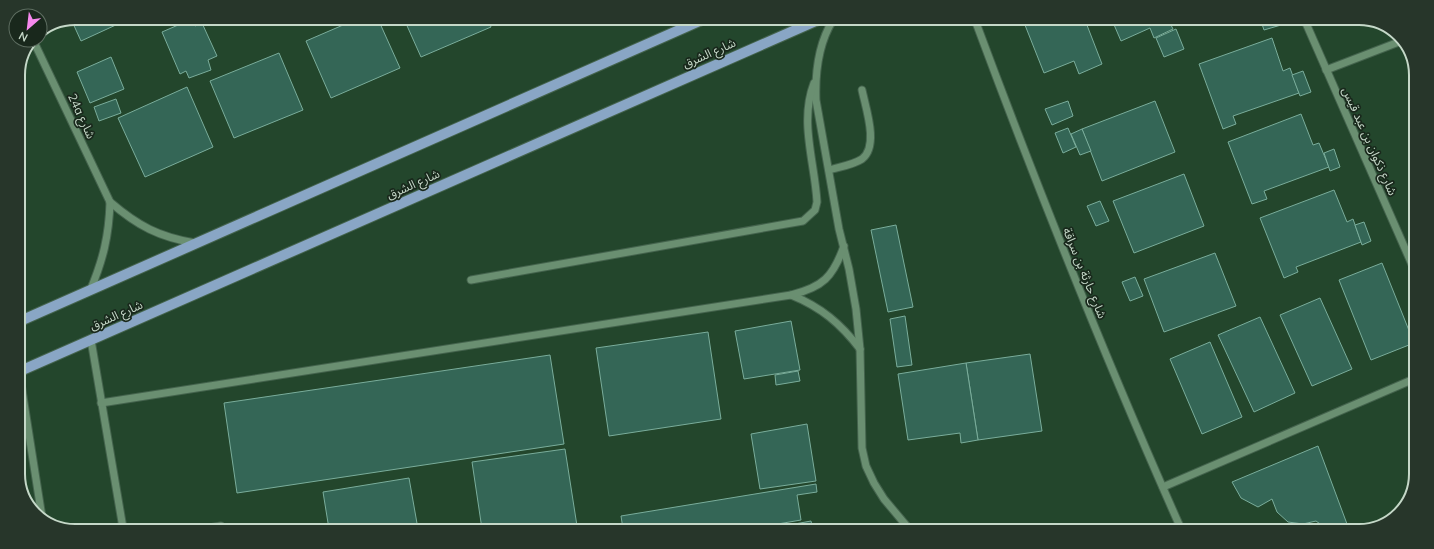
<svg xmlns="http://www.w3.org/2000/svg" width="1434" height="549" font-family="Mulish,'Noto Sans Arabic',sans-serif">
<rect width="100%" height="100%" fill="#23462c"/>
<g fill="#346656" stroke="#7aad9b">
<polygon points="75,18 131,18 81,41 71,19"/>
<polygon points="192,19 195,26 202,23 217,56 208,60 211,70 189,78 186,71 180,74 162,32"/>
<polygon points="357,19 378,19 400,68 331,98 306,41"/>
<polygon points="404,19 488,19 491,27 421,57"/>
<polygon points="553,19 568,19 556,24"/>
<polygon points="1023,20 1085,20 1102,64 1079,74 1074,61 1044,73"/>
<polygon points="1112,20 1182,21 1171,25 1173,29 1154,38 1150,28 1121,41"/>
<polygon points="1261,21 1280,21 1281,25 1264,30"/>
<polygon points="1176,29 1184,49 1164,57 1156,38"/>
<polygon points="1272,38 1283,71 1290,68 1299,93 1233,116 1236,124 1223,129 1199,64"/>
<polygon points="279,53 303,110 234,138 210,81"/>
<polygon points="111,57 124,89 90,103 77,72"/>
<polygon points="1303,71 1311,92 1300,96 1292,75"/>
<polygon points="187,87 213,147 145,177 118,118"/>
<polygon points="116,99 121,113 99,121 94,107"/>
<polygon points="1068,101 1073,116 1052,125 1045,109"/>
<polygon points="1155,101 1175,152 1102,181 1082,129"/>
<polygon points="1301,114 1313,145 1319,143 1329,167 1264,191 1267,199 1252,204 1228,142"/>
<polygon points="1068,128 1076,147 1063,153 1055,133"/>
<polygon points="1082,129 1091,151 1080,155 1071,134"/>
<polygon points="1334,149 1340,167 1330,171 1324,153"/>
<polygon points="1184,174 1204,226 1134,253 1113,201"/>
<polygon points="1334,190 1347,222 1353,219 1361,242 1296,267 1298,272 1284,278 1260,218"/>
<polygon points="1100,201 1109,221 1096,226 1087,206"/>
<polygon points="1364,222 1371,241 1362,245 1355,225"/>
<polygon points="896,225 913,307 888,312 871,230"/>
<polygon points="1215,253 1236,306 1164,332 1144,279"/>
<polygon points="1382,263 1414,343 1371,360 1339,280"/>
<polygon points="1135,277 1143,296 1130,301 1122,282"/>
<polygon points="1320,298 1352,369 1312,386 1280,315"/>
<polygon points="905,316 912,365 897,367 890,319"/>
<polygon points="1260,317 1295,393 1254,412 1218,335"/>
<polygon points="791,321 800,370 744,379 735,331"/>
<polygon points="708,332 721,419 609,436 596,348"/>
<polygon points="1210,342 1242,417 1202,434 1170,359"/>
<polygon points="1030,354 1042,431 978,440 966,363"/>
<polygon points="550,355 564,444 237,493 224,403"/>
<polygon points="966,363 978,440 961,443 960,433 908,440 898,374"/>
<polygon points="798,371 800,381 776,385 775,375"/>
<polygon points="807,424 816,481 760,489 751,434"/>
<polygon points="1318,446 1347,524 1330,531 1316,521 1303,524 1288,522 1277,512 1272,499 1258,507 1241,498 1232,482"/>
<polygon points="565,449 577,526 556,529 482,529 472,462"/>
<polygon points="409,478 418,529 329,529 323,492"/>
<polygon points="816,484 817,492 797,495 801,520 743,530 623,529 621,516"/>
<polygon points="811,521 813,530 785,530 784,526"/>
</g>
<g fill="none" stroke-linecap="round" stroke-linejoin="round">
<defs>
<g id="minor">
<path d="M 833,20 C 818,44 815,72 816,100 L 839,229 L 849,269 L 856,309 L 860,349 L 862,448 L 866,466 L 874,483 L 884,499 L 910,530"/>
<path d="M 975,20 C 1039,192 1107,363 1182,531"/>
<polyline points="1305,21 1414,269"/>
<path d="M 33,40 L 110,202 C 138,226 159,237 195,243"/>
<polyline points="1326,70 1404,40"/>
<path d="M 829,170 C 839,167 853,165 862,159 C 879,146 866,109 862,90"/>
<path d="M 471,280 L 803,221 L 815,210 L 817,202 C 815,163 799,122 814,83"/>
<path d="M 90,291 C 103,260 109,236 110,202"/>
<path d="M 791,295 C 821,307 841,324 860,349"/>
<polyline points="91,340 123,528"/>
<polyline points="19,371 42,517"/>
<path d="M 101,403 L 791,295 C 823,287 833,277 844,246"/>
<polyline points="1163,487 1414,379"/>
<polyline points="209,528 221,526"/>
</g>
<g id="major">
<polyline points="18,322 704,19"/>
<polyline points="18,372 818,20"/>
</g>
</defs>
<use href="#minor" stroke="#44634d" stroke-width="9"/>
<use href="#major" stroke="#44634d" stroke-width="12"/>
<use href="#minor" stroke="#6a8f71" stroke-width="7"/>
<use href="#major" stroke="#89a6c5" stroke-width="10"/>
</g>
<g text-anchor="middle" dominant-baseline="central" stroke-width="3.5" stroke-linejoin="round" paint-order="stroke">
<g font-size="12" fill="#c5d8c8" stroke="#19281c">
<text transform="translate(709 53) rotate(-24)">شارع الشرق</text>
<text transform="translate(82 116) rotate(65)">24a شارع</text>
<text transform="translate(1370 141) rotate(66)">شارع ذكوان بن عبد قيس</text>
<text transform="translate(413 184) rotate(-24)">شارع الشرق</text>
<text transform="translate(1085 273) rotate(68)">شارع حارثة بن سراقة</text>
<text transform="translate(116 315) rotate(-24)">شارع الشرق</text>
</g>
</g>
<path d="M0 0H1434V549H0ZM75 25H1359A50 50 0 0 1 1409 75V474A50 50 0 0 1 1359 524H75A50 50 0 0 1 25 474V75A50 50 0 0 1 75 25Z" fill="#27362a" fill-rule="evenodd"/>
<path fill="none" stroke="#c5d8c8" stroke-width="2" d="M75 25H1359A50 50 0 0 1 1409 75V474A50 50 0 0 1 1359 524H75A50 50 0 0 1 25 474V75A50 50 0 0 1 75 25Z"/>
<g transform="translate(28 28) rotate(208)"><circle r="19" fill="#19281c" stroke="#5e6e61"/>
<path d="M0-3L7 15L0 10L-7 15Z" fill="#f689ed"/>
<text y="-6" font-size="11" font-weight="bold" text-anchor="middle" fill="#c5d8c8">N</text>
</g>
</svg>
